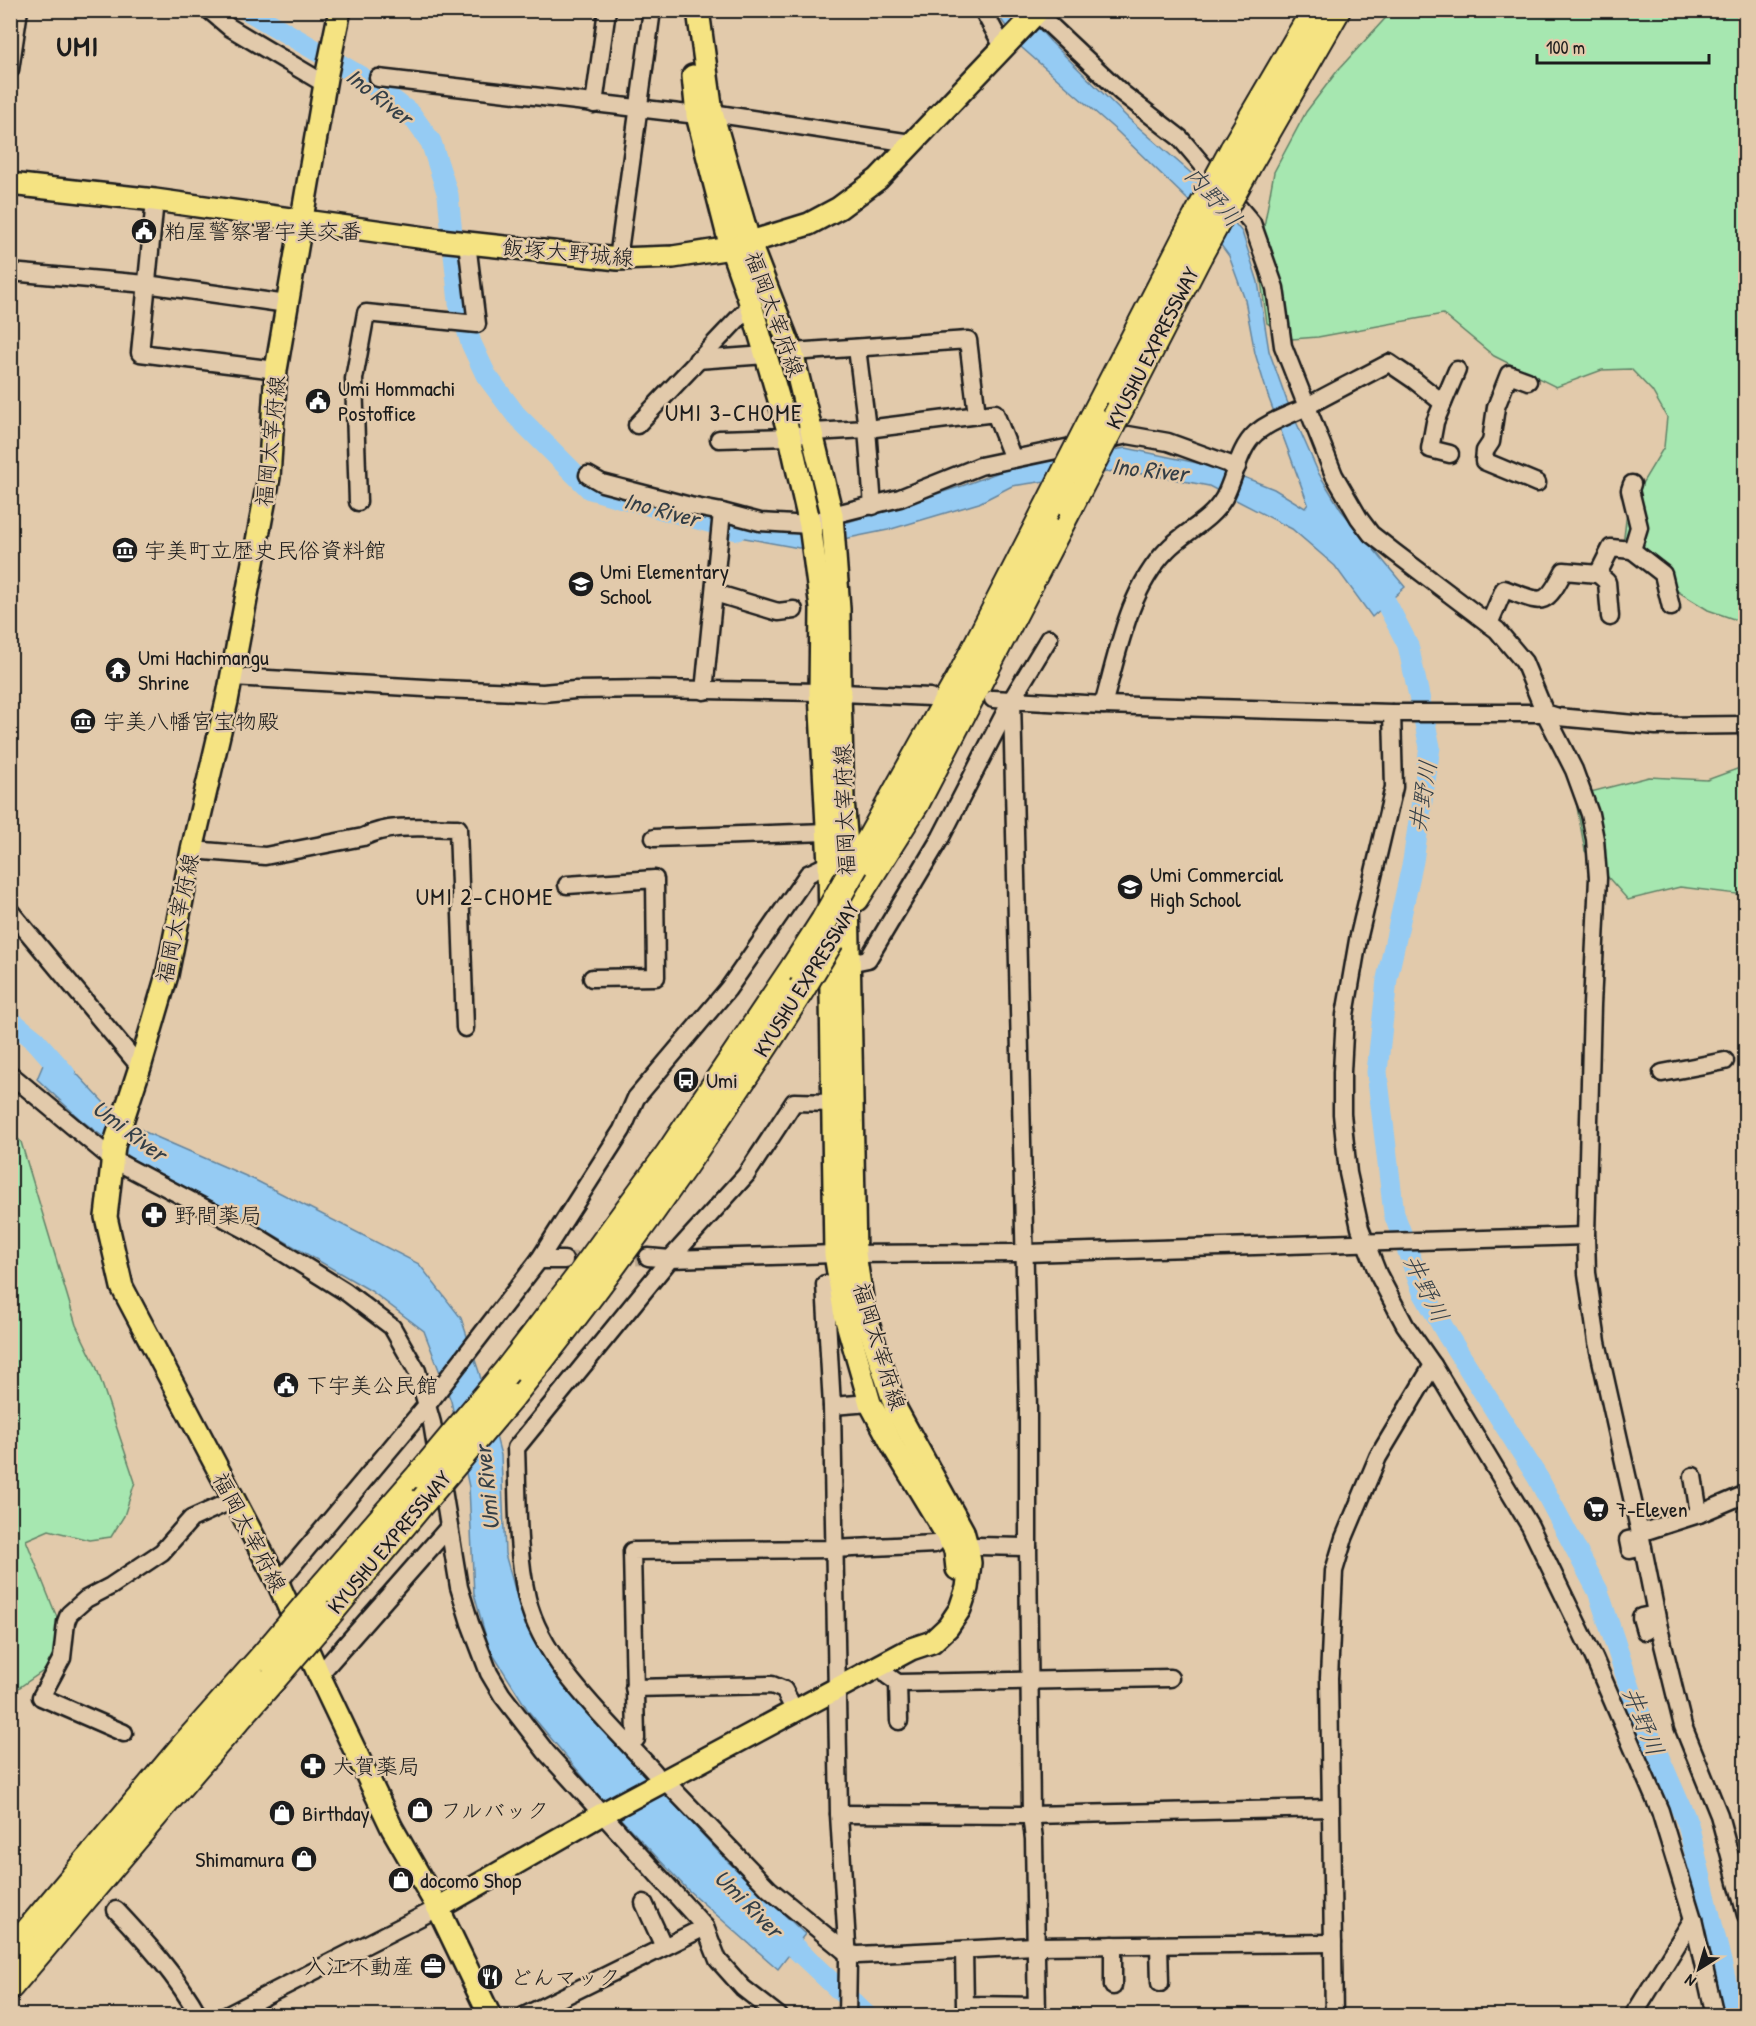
<svg xmlns="http://www.w3.org/2000/svg" width="1756" height="2026" font-family="'Patrick Hand','Klee One',sans-serif">
<rect width="100%" height="100%" fill="#e2caab"/>
<filter id="ink" filterUnits="userSpaceOnUse"><feTurbulence type="fractalNoise" baseFrequency=".0167" numOctaves="2"/><feDisplacementMap in="SourceGraphic" scale="12" xChannelSelector="R" yChannelSelector="G"/><feConvolveMatrix kernelMatrix="1 2 1 2 8 2 1 2 1" color-interpolation-filters="sRGB"/></filter>
<g filter="url(#ink)">
<g fill="#a6e7b0" stroke="#618266" stroke-width="1.5">
<polygon points="1392,11 1745,11 1745,623 1708,610 1646,572 1623,545 1627,512 1638,490 1664,447 1667,417 1652,391 1631,369 1602,370 1556,387 1494,356 1443,314 1318,337 1292,339 1267,323 1258,259 1274,172 1306,112 1338,70"/>
<polygon points="1745,766 1745,895 1680,887 1628,900 1585,851 1575,796 1649,777 1707,780"/>
<polygon points="10,1131 21,1142 76,1325 96,1366 135,1482 124,1516 111,1537 89,1540 49,1530 26,1540 58,1620 54,1651 46,1669 11,1693"/>
</g>
<g fill="#95cbf3" stroke="#65859d" stroke-width="1.5">
<polygon points="995,11 1023,11 1050,41 1129,119 1199,180 1242,232 1258,282 1269,351 1287,401 1319,474 1341,510 1405,587 1372,617 1335,566 1292,529 1209,486 1153,475 1114,471 1012,486 979,503 888,530 799,548 712,532 708,514 798,530 848,522 962,486 1018,465 1126,448 1221,468 1274,489 1305,508 1308,504 1268,396 1255,353 1245,300 1229,256 1188,200 1118,132 1021,47"/>
<polygon points="51,1046 105,1104 145,1132 255,1180 419,1264 461,1318 479,1372 501,1455 505,1554 525,1625 577,1695 633,1759 725,1859 805,1934 778,1969 688,1890 600,1797 529,1712 489,1648 474,1594 469,1487 451,1401 424,1331 371,1291 241,1216 137,1163 80,1119 37,1079"/>
</g>
<g fill="none" stroke-linecap="round" stroke-linejoin="round">
<g stroke="#95cbf3" stroke-width="21">
<polyline points="247,10 368,81 410,113 431,142 448,195 459,303 471,343 486,375 516,415 590,489 737,530"/>
<polyline points="1371,579 1379,589 1408,645 1430,747 1413,861 1387,979 1377,1072 1394,1214 1423,1292 1448,1336 1538,1478 1598,1591 1634,1700 1688,1824 1734,2016"/>
<polyline points="10,1020 35,1040 65,1074"/>
<polyline points="774,1928 867,2016"/>
</g>
<polyline stroke="#baa78e" stroke-width="16" stroke-dasharray="16 8" stroke-linecap="butt" points="564,1260 648,1257"/>
<defs>
<g id="minor">
<polyline points="209,10 229,27 325,84"/>
<polyline points="983,10 1003,47"/>
<polyline points="1034,10 1122,93 1180,138 1252,223 1275,288 1283,346 1334,475 1359,518 1371,534 1394,552 1497,630 1524,662 1545,713 1574,770 1590,814 1595,839 1598,878 1592,1005 1586,1236 1587,1273 1597,1342 1640,1533 1659,1628 1683,1726 1719,1815 1746,1915"/>
<polyline points="10,70 19,10"/>
<polyline points="378,78 697,115 712,113 911,143"/>
<polyline points="594,104 607,10"/>
<polyline points="155,200 140,353 276,370"/>
<polyline points="618,259 652,10"/>
<polyline points="10,272 146,284 287,304"/>
<polyline points="857,348 867,429 873,506"/>
<polyline points="792,352 968,340 977,415"/>
<polyline points="697,360 766,355"/>
<polyline points="1528,381 1509,374 1496,407 1491,442 1485,451 1484,461 1537,483"/>
<polyline points="637,425 751,305"/>
<polyline points="719,439 790,437 813,432 867,429 995,413 1013,459"/>
<polyline points="1450,454 1430,449 1435,422 1457,370"/>
<polyline points="588,475 602,483 690,506 722,512 760,522 810,525 832,515 900,498 980,466 1128,435 1168,442 1237,467"/>
<polyline points="358,502 354,379 366,313 477,324 467,243"/>
<polyline points="1632,550 1663,574 1671,607"/>
<polyline points="1598,574 1607,582 1610,617"/>
<polyline points="715,593 778,612 794,610"/>
<path d="M 1489,624 L 1504,589 C 1542,602 1544,610 1564,571 L 1598,574 L 1611,548 L 1632,550 L 1639,527 L 1630,490 L 1632,484"/>
<polyline points="232,677 442,689 543,693 575,690 652,689 820,692 930,697"/>
<polyline points="704,691 722,512"/>
<polyline points="993,699 1103,705 1392,713 1545,713 1558,717 1656,726 1746,725"/>
<polyline points="1012,699 1028,1408 1028,1547 1031,1815 1034,1839 1037,2016"/>
<path d="M 1103,705 C 1118,653 1128,590 1167,550 C 1185,531 1210,522 1224,498 C 1235,478 1238,449 1256,433 C 1269,422 1284,417 1300,410 C 1329,394 1359,379 1389,363 L 1414,380 L 1443,403"/>
<polyline points="1392,713 1394,787 1358,940 1345,1015 1342,1072 1342,1114 1348,1173 1360,1228 1378,1274 1405,1325 1433,1365 1530,1526 1594,1658 1660,1811 1693,1919 1715,2016"/>
<polyline points="654,838 827,832"/>
<path d="M 192,850 L 265,856 L 363,837 C 392,823 426,828 458,828 L 465,1028"/>
<polyline points="567,885 655,879 656,977 592,978"/>
<polyline points="10,911 140,1067"/>
<polyline points="849,963 868,959 941,837 1012,699 1049,638"/>
<polyline points="1662,1073 1725,1061"/>
<polyline points="10,1074 112,1159 250,1232 346,1292 392,1327 417,1371 432,1423 459,1587 470,1623 489,1673 502,1695 546,1752 705,1927 718,1960 743,1988 779,2016"/>
<polyline points="648,1257 670,1259 835,1254 1026,1253 1586,1236"/>
<polyline points="539,1260 564,1260"/>
<polyline points="825,1284 832,1406 839,1814 848,1961 847,2016"/>
<polyline points="832,1406 870,1403"/>
<polyline points="1693,1476 1699,1514"/>
<polyline points="1640,1533 1699,1514 1746,1494"/>
<polyline points="1641,1538 1628,1540 1630,1550 1643,1547"/>
<polyline points="977,1546 1028,1547"/>
<polyline points="278,1583 431,1400 539,1260 622,1130 636,1098 728,989 808,874 829,864"/>
<polyline points="1656,1614 1641,1617 1645,1631 1658,1625"/>
<polyline points="882,1664 888,1676 898,1683 1170,1678"/>
<polyline points="319,1675 449,1527"/>
<polyline points="898,1683 899,1721"/>
<polyline points="634,1688 772,1685 784,1690 795,1711"/>
<polyline points="124,1733 41,1697 62,1658 66,1622 69,1614 86,1599 111,1586 162,1552 191,1519 233,1500"/>
<polyline points="636,1739 632,1551 833,1549 935,1544"/>
<path d="M 655,1773 C 611,1724 542,1663 527,1598 C 516,1549 518,1497 516,1448 L 670,1259 L 746,1175 L 794,1102 L 832,1103"/>
<polyline points="671,1787 769,1889 847,1953 858,1955 1035,1946 1333,1943"/>
<polyline points="839,1814 1031,1815 1330,1808"/>
<polyline points="644,1903 664,1947"/>
<path d="M 116,1910 C 146,1942 177,1976 199,2016"/>
<polyline points="1113,1945 1113,1986"/>
<polyline points="1159,1945 1160,1983"/>
<polyline points="964,1950 965,2005 1036,2006"/>
<polyline points="226,2016 438,1908"/>
<polyline points="524,2016 705,1927"/>
<polyline points="1334,2016 1329,1678 1334,1571 1344,1538 1378,1457 1433,1365"/>
<polyline points="1633,2016 1693,1919"/>
</g>
<g id="major">
<polyline points="340,10 326,78 276,370 269,477 227,701 192,850 167,975 140,1067 114,1146 106,1217 122,1287 278,1583 319,1675 392,1828 438,1908 490,2016"/>
<polyline points="693,76 697,115 731,248 751,305 790,437 810,525 821,608 820,692 829,864 835,1254 845,1316 870,1403 894,1448 948,1537 955,1550 957,1569"/>
<polyline points="10,184 155,200 440,240 618,259 673,257 731,248 809,224 839,208 878,179 1039,10"/>
<polyline points="438,1908 602,1814 911,1649 932,1642 948,1627 960,1609 967,1588 970,1563 968,1549 963,1531 896,1409 864,1311 855,1254 847,845 843,800 840,692 839,609 832,515 792,352 750,244 712,113 698,10"/>
</g>
<g id="highway">
<polyline points="1233,150 1315,10"/>
<polyline points="1247,167 1337,10"/>
<polyline points="1120,409 1199,255"/>
<polyline points="1093,418 1186,237"/>
<polyline points="855,866 962,674 1044,514"/>
<polyline points="856,898 916,803 1070,506"/>
<polyline points="507,1371 579,1277 668,1155 795,966"/>
<path d="M 511,1397 C 616,1267 712,1130 802,988"/>
<polyline points="318,1592 420,1475"/>
<polyline points="328,1615 424,1500"/>
<polyline points="10,1953 184,1746 263,1657"/>
<polyline points="10,1986 193,1770 273,1679"/>
</g>
</defs>
<use href="#minor" stroke="#1c1c1c" stroke-width="21"/>
<use href="#major" stroke="#1c1c1c" stroke-width="26"/>
<use href="#highway" stroke="#1c1c1c" stroke-width="30"/>
<use href="#minor" stroke="#e2caab" stroke-width="16"/>
<use href="#major" stroke="#f5e382" stroke-width="21"/>
<use href="#highway" stroke="#f5e382" stroke-width="26"/>
<defs>
<g id="highway-bridge">
<polyline points="1186,237 1233,150"/>
<polyline points="1199,255 1247,167"/>
<polyline points="1070,506 1120,409"/>
<polyline points="1044,514 1093,418"/>
<polyline points="795,966 824,921 855,866"/>
<polyline points="802,988 831,940"/>
<polyline points="420,1475 507,1371"/>
<polyline points="424,1500 511,1397"/>
<polyline points="263,1657 318,1592"/>
<polyline points="273,1679 328,1615"/>
</g>
</defs>
<use href="#highway-bridge" stroke="#1c1c1c" stroke-width="30" stroke-linecap="butt"/>
<use href="#highway-bridge" stroke="#f5e382" stroke-width="26"/>
</g>
</g>
<defs>
<symbol id="civic-disc" viewBox="-11 -11 22 22"><circle r="9.5" fill="#1c1c1c" stroke="#e2caab"/><path d="M-.6-6.5H3V-4.5H.6V-3L4-1V1h2V6H-6V1h2V-1L-.6-3ZM-1.2 2.5V6h2.4V2.5Z" fill="#fff"/></symbol>
<symbol id="museum-disc" viewBox="-11 -11 22 22"><circle r="9.5" fill="#1c1c1c" stroke="#e2caab"/><path d="M0-6L6-3V-2H-6V-3ZM-5-1h2V3h-2ZM-1-1h2V3h-2ZM3-1h2V3H3ZM-6 4H6V6H-6Z" fill="#fff"/></symbol>
<symbol id="school-disc" viewBox="-11 -11 22 22"><circle r="9.5" fill="#1c1c1c" stroke="#e2caab"/><path d="M0-5L7-2L0 1L-7-2ZM-4 1L0 2.5L4 1V4Q0 6-4 4Z" fill="#fff"/></symbol>
<symbol id="temple-disc" viewBox="-11 -11 22 22"><circle r="9.5" fill="#1c1c1c" stroke="#e2caab"/><path d="M0-6L5-2H3V0L6.5 2.5H4V6H1.5V3h-3V6H-4V2.5H-6.5L-3 0V-2H-5Z" fill="#fff"/></symbol>
<symbol id="bus-disc" viewBox="-11 -11 22 22"><circle r="9.5" fill="#1c1c1c" stroke="#e2caab"/><path d="M-5-6H5V4H4V6H2V4H-2V6H-4V4H-5ZM-3.5-4V0h7V-4ZM-3.5 1.2v1.5H-2V1.2ZM2 1.2v1.5H3.5V1.2Z" fill="#fff"/></symbol>
<symbol id="pharmacy-disc" viewBox="-11 -11 22 22"><circle r="9.5" fill="#1c1c1c" stroke="#e2caab"/><path d="M-2-6h4v4h4v4h-4v4h-4v-4h-4v-4h4Z" fill="#fff"/></symbol>
<symbol id="supermarket-disc" viewBox="-11 -11 22 22"><circle r="9.5" fill="#1c1c1c" stroke="#e2caab"/><path d="M-6-5.5h2.5l.6 2H6L4.5 2H-2.5L-4.4-4H-6ZM-1.5 3.2a1.3 1.3 0 1 0 .1 0ZM3 3.2a1.3 1.3 0 1 0 .1 0Z" fill="#fff"/></symbol>
<symbol id="shop-disc" viewBox="-11 -11 22 22"><circle r="9.5" fill="#1c1c1c" stroke="#e2caab"/><path d="M-5-2.5h2.3a2.7 3.5 0 0 1 5.4 0H5L5.5 6h-11ZM-1.5-2.5h3a1.5 2.3 0 0 0-3 0Z" fill="#fff"/></symbol>
<symbol id="office-disc" viewBox="-11 -11 22 22"><circle r="9.5" fill="#1c1c1c" stroke="#e2caab"/><path d="M-6-3h4V-5.5h4V-3h4V5H-6ZM-1-4.5V-3h2v-1.5ZM-6 0V1H6V0Z" fill="#fff"/></symbol>
<symbol id="restaurant-disc" viewBox="-11 -11 22 22"><circle r="9.5" fill="#1c1c1c" stroke="#e2caab"/><path d="M-5-6h1v4h1v-4h1v4h1v-4h1v5L-1.5 .5V6h-2V.5L-5-1ZM5-6V6H3V1.5H1.5Q1.5-4 5-6Z" fill="#fff"/></symbol>
</defs>
<g fill-rule="evenodd">
<use href="#civic-disc" x="129" y="216" width="30" height="30"/>
<use href="#civic-disc" x="303" y="386" width="30" height="30"/>
<use href="#museum-disc" x="110" y="535" width="30" height="30"/>
<use href="#school-disc" x="566" y="569" width="30" height="30"/>
<use href="#temple-disc" x="103" y="655" width="30" height="30"/>
<use href="#museum-disc" x="68" y="706" width="30" height="30"/>
<use href="#school-disc" x="1115" y="872" width="30" height="30"/>
<use href="#bus-disc" x="671" y="1065" width="30" height="30"/>
<use href="#pharmacy-disc" x="139" y="1200" width="30" height="30"/>
<use href="#civic-disc" x="271" y="1370" width="30" height="30"/>
<use href="#supermarket-disc" x="1581" y="1494" width="30" height="30"/>
<use href="#pharmacy-disc" x="298" y="1751" width="30" height="30"/>
<use href="#shop-disc" x="405" y="1795" width="30" height="30"/>
<use href="#shop-disc" x="267" y="1798" width="30" height="30"/>
<use href="#shop-disc" x="289" y="1844" width="30" height="30"/>
<use href="#shop-disc" x="386" y="1865" width="30" height="30"/>
<use href="#office-disc" x="418" y="1951" width="30" height="30"/>
<use href="#restaurant-disc" x="475" y="1962" width="30" height="30"/>
</g>
<g text-anchor="middle" dominant-baseline="central" stroke-width="5" stroke-linejoin="round" paint-order="stroke">
<g font-size="22" fill="#1c1c1c" stroke="#e2caab" text-anchor="start">
<text x="164" y="231">粕屋警察署宇美交番</text>
<text x="338" y="388">Umi Hommachi<tspan x="338" dy="25">Postoffice</tspan></text>
<text x="144" y="550">宇美町立歴史民俗資料館</text>
<text x="600" y="571">Umi Elementary<tspan x="600" dy="25">School</tspan></text>
<text x="138" y="657">Umi Hachimangu<tspan x="138" dy="25">Shrine</tspan></text>
<text x="103" y="721">宇美八幡宮宝物殿</text>
<text x="1150" y="874">Umi Commercial<tspan x="1150" dy="25">High School</tspan></text>
<text x="706" y="1080">Umi</text>
<text x="174" y="1215">野間薬局</text>
<text x="306" y="1385">下宇美公民館</text>
<text x="1616" y="1509">7-Eleven</text>
<text x="332" y="1766">大賀薬局</text>
<text x="440" y="1810">フルバック</text>
<text x="302" y="1813">Birthday</text>
<text x="284" y="1859" text-anchor="end">Shimamura</text>
<text x="420" y="1880">docomo Shop</text>
<text x="414" y="1966" text-anchor="end">入江不動産</text>
<text x="510" y="1977">どんマック</text>
</g>
<g font-size="22" fill="#1c1c1c" stroke="#e2caab">
<text transform="translate(568 252) rotate(5)">飯塚大野城線</text>
<text transform="translate(775 314) rotate(70)">福岡太宰府線</text>
<text transform="translate(1152 348) rotate(-63)">KYUSHU EXPRESSWAY</text>
<text transform="translate(270 441) rotate(-84)">福岡太宰府線</text>
<text transform="translate(844 810) rotate(-92)">福岡太宰府線</text>
<text transform="translate(177 918) rotate(-78)">福岡太宰府線</text>
<text transform="translate(806 979) rotate(-58)">KYUSHU EXPRESSWAY</text>
<text transform="translate(880 1346) rotate(73)">福岡太宰府線</text>
<text transform="translate(250 1532) rotate(62)">福岡太宰府線</text>
<text transform="translate(389 1542) rotate(-50)">KYUSHU EXPRESSWAY</text>
</g>
<g font-size="24" font-style="italic" fill="#343f47" stroke="#e2caab">
<text transform="translate(380 96) rotate(38)">Ino River</text>
<text transform="translate(1214 196) rotate(48)">内野川</text>
<text transform="translate(1150 469) rotate(6)">Ino River</text>
<text transform="translate(662 509) rotate(15)">Ino River</text>
<text transform="translate(1422 796) rotate(-81)">井野川</text>
<text transform="translate(130 1130) rotate(37)">Umi River</text>
<text transform="translate(1427 1288) rotate(64)">井野川</text>
<text transform="translate(486 1488) rotate(-96)">Umi River</text>
<text transform="translate(1644 1721) rotate(68)">井野川</text>
<text transform="translate(749 1903) rotate(45)">Umi River</text>
</g>
<g font-size="24" letter-spacing="1.5" fill="#1c1c1c" stroke="#e2caab">
<text x="734" y="412">UMI 3-CHOME</text>
<text x="485" y="896">UMI 2-CHOME</text>
</g>
<g font-size="28" font-weight="bold" letter-spacing="1.5" fill="#1c1c1c" stroke="#e2caab">
<text x="78" y="46">UMI</text>
</g>
</g>
<rect width="1756" height="2026" fill="none" stroke="#e2caab" stroke-width="36"/>
<rect x="18" y="18" width="1720" height="1990" fill="none" stroke="#1c1c1c" stroke-width="2" filter="url(#ink)"/>
<g transform="translate(1699 1969) rotate(217)" stroke="#e2caab" stroke-width="4.5" paint-order="stroke">
<path d="M0-4.5L10 22L0 15L-10 22Z" fill="#1c1c1c"/>
<text y="-9" font-size="16" font-weight="bold" text-anchor="middle" fill="#1c1c1c">N</text>
</g>
<path d="M1537 54v9h172v-9" fill="none" stroke="#1c1c1c" stroke-width="3"/>
<text x="1546" y="54" font-size="18" fill="#1c1c1c" stroke="#e2caab" stroke-width="4.5" paint-order="stroke">100 m</text>
</svg>
